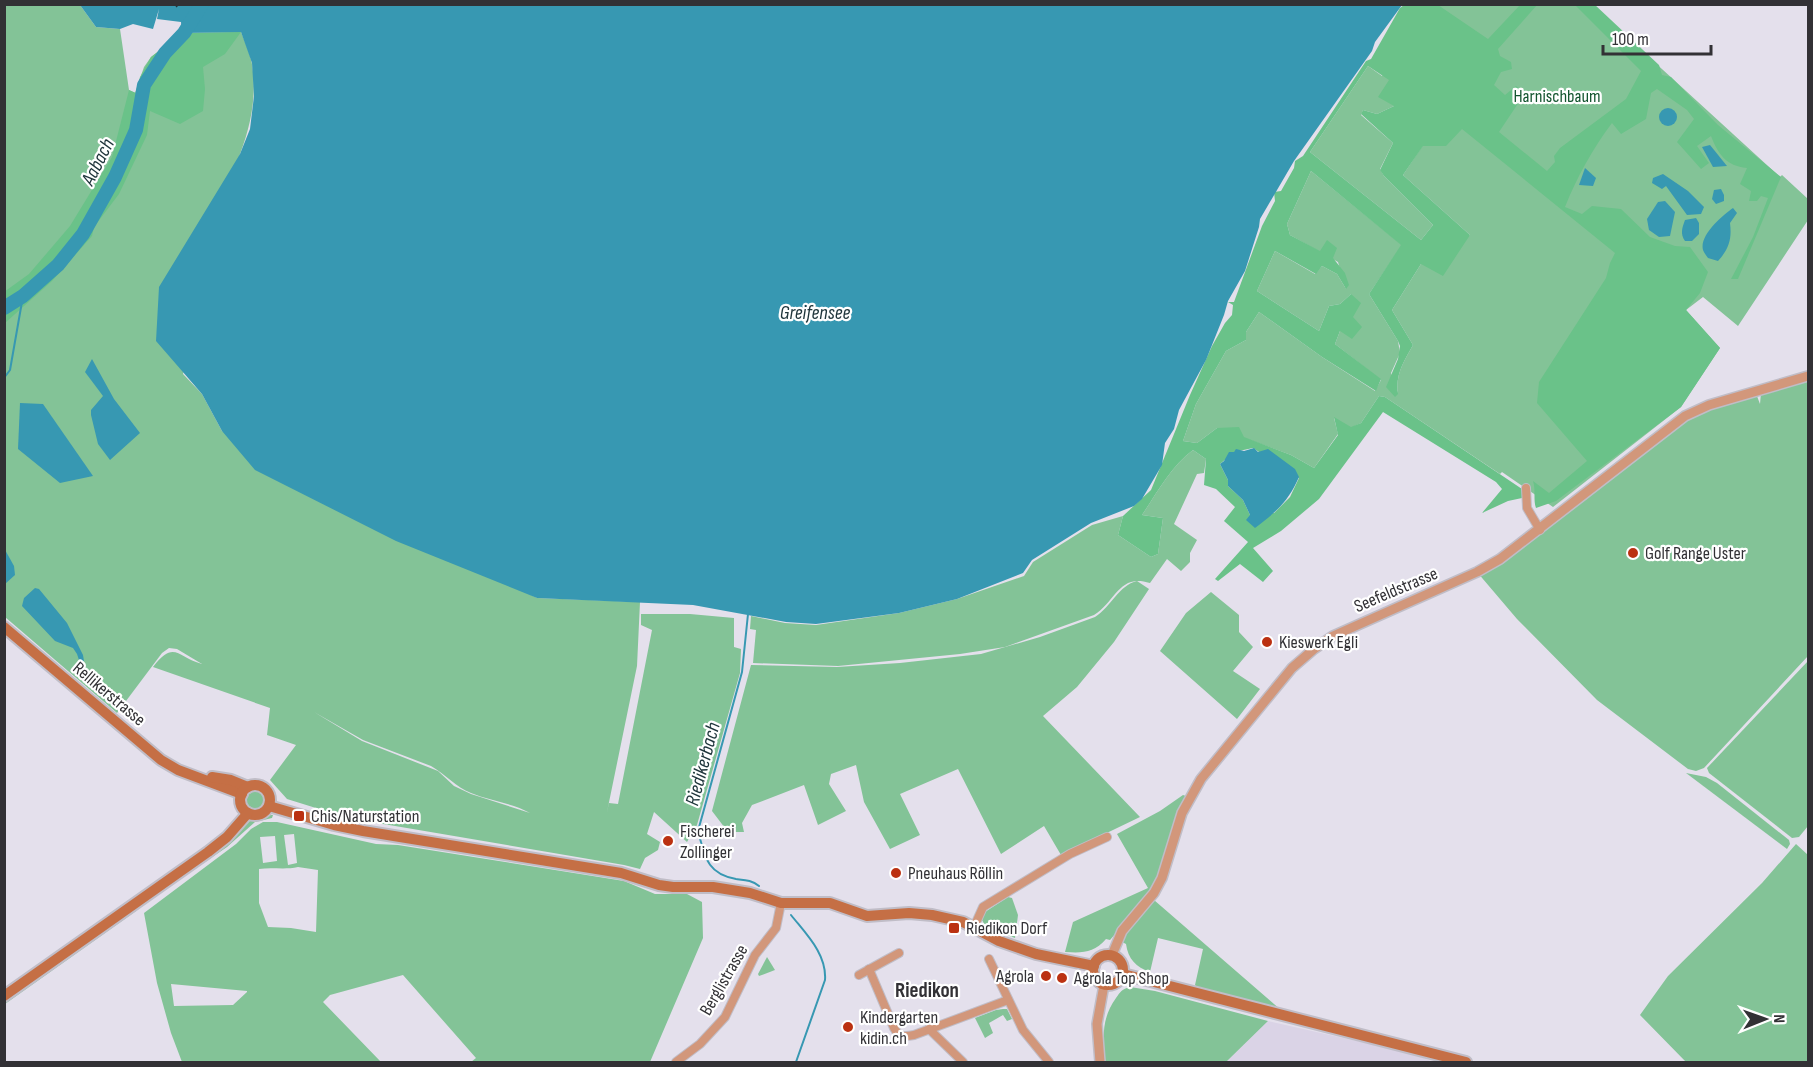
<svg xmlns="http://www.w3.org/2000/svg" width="1813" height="1067" font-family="'Sofia Sans Condensed',sans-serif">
<rect width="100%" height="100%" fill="#e4e0ec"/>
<polygon fill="#dad3e6" points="1268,1021 1414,1054 1433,1062 1226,1062"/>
<g fill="#83c397" fill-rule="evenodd">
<path d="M 5,5 L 80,5 L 96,27 L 120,29 L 129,90 L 135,93 L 144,67 L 151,57 L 182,33 L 241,32 C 245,42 250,53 252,64 C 257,95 251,125 240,154 L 183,374 L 202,394 L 222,431 L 537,598 L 640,602 L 637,666 L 607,812 L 609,803 L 618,804 L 652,630 L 641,625 L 641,614 L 690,614 L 734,618 L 734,647 L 741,649 L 740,673 L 697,825 L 687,842 L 654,812 L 647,834 L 660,842 L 658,850 L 645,858 L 640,869 L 624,865 L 348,818 L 287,799 L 270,780 L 296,745 L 267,735 L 270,708 L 153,667 C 175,639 177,658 202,664 L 177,649 L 169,648 L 162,653 L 117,713 L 5,617 ZM 314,712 L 363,740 L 431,766 C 445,774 456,787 471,793 C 490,801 513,803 530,813 L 471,794 L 454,786 L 438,771 L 362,741 Z"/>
<path d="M 1431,5 L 1592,5 L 1780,177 L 1782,175 L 1808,199 L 1808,220 L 1738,326 L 1703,297 L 1686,310 L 1720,348 L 1681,407 L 1553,507 L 1502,472 L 1500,474 L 1385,397 L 1379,396 L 1361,423 L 1351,428 L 1334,418 L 1338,434 L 1314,468 L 1291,455 L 1217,428 L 1197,443 L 1183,441 L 1196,404 L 1226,351 L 1246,340 L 1246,332 L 1259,312 L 1322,357 L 1375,391 L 1381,380 L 1335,344 L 1340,331 L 1353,317 L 1351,294 L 1340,304 L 1329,306 L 1319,331 L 1257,291 L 1275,251 L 1315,274 L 1322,266 L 1337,274 L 1346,289 L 1338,262 L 1290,235 L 1287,224 L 1311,171 L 1402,245 L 1369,294 L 1398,341 L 1400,353 L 1391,373 L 1398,394 C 1395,375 1404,361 1413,345 L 1392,310 L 1421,264 L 1470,235 L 1403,175 L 1423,145 L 1446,146 L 1394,106 L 1377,114 L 1363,110 L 1361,115 L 1393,143 L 1380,169 L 1384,176 L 1433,225 L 1421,240 L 1310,152 L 1368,66 L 1382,76 Z"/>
<polygon points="1808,380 1808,656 1704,768 1696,771 1688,769 1597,700 1517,619 1477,572 1685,416 1755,391 1760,404 1761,393"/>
<path d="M 1193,450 L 1206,459 L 1204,473 L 1197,474 L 1174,524 L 1197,540 L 1190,553 L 1190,562 L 1181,571 L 1167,559 L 1150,583 C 1119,573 1116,601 1094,615 L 1005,647 L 960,654 L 838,666 L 753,663 L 756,630 L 750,629 L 751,616 L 785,623 L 816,625 L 899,613 L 957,599 L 1024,576 L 1033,562 L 1092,525 L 1123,516 L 1118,535 L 1151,557 L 1158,554 L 1163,518 L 1142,515 C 1157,493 1171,466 1193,450 Z"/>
<path d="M 1137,581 L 1149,589 L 1114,642 L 1077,687 L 1043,716 L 1140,817 L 1061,855 L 1044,826 L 1001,854 L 958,769 L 900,794 L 920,835 L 890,849 L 864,802 L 856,765 L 831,774 L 829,784 L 846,811 L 818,825 L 804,785 L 752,805 L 742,823 L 744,832 L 728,832 L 712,811 L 751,665 L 837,667 L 900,663 L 981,654 L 1040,637 L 1095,617 C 1111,607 1119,585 1137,581 Z"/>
<polygon points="1211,592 1239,615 1239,632 1253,647 1233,671 1260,689 1237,719 1160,651 1186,613"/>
<polygon points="1808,661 1808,826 1799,837 1792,838 1709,773 1707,768"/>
<polygon points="1686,773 1706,777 1717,783 1789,840 1790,844 1787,849"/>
<circle cx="255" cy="800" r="9"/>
<path d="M 1183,795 L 1186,796 L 1158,879 L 1145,899 L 1110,940 L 1106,939 C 1094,953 1083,953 1065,952 L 1073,922 L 1148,888 L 1117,834 L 1160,811 Z"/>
<polygon points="267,815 273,815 272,818 255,822 227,847 189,873 225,845 250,820"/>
<path d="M 263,822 L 277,822 L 376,844 L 398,845 L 624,881 L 655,894 L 687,894 L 702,902 L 703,938 L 650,1062 L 471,1062 L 476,1058 L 403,975 L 330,995 L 323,1002 L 381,1062 L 182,1062 L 171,1033 L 157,983 L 144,913 L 236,844 L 251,829 ZM 294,834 L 297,863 L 288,865 L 284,835 ZM 275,836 L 277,861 L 263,863 L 260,837 ZM 298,867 L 318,870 L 316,932 L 291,928 L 268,927 L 259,903 L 259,869 C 272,867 285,870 298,867 ZM 171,984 L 247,991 L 247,992 L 233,1005 L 174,1006 Z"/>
<polygon points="1796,844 1808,855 1808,1062 1686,1062 1640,1015 1668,976 1762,883"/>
<polygon points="1008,897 1012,898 1018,915 1015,938 986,927 982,920 985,912"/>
<path d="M 1154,900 L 1282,1011 L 1199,990 L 1195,985 L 1203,949 L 1158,938 L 1150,972 C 1136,967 1128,959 1126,944 L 1122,942 L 1129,929 Z"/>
<polygon points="134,909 136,911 5,1004 4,1001"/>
<polygon points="767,957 775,970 759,976 758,974"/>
<path d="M 1130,987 L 1155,991 L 1268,1021 L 1226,1062 L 1105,1062 C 1103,1038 1101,1019 1116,998 C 1120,992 1122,989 1130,987 Z"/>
<polygon points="1003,1009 1007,1009 1012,1019 1007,1021 1003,1015 989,1023 993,1033 985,1038 975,1018 996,1010"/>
</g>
<g fill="#6ac289" fill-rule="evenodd">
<path d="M 1594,4 L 1659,65 L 1662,75 L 1671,77 L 1718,125 L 1781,177 L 1738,279 L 1731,279 L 1753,237 L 1768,198 L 1761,196 L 1757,201 L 1749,201 L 1751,191 L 1740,184 L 1747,168 C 1726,166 1718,154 1711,136 L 1697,146 L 1709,163 L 1701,169 L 1677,142 L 1694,119 L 1687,110 L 1657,89 L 1651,93 L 1646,119 L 1621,134 L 1612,123 C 1593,148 1577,177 1565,207 L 1582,214 L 1592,206 L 1621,209 L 1650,237 L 1675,246 L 1690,247 L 1708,272 L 1700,293 L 1686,310 L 1720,348 L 1681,407 L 1556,501 L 1536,508 C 1533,500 1536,490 1533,481 L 1549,493 L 1587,461 L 1537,403 L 1539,382 L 1606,278 L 1610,263 L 1615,253 L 1462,129 L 1446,146 L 1423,146 L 1403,175 L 1470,235 L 1443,276 L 1421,264 L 1392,310 L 1413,345 C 1404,361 1395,375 1398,394 L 1395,397 L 1386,387 L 1398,359 L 1400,346 L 1398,341 L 1369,294 L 1401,245 L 1311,171 L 1287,224 L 1290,235 L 1320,251 L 1327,240 L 1337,248 L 1333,258 L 1345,273 L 1349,285 L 1346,289 L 1337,274 L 1322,266 L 1316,274 L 1275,251 L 1257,291 L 1319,331 L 1329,306 L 1340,304 L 1351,294 L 1361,303 L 1353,317 L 1362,327 L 1352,339 L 1340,331 L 1335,344 L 1381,379 L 1376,391 L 1322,357 L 1259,312 L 1246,332 L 1246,340 L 1226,351 L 1196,404 L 1183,441 L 1197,443 L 1217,428 L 1239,427 L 1244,437 L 1291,455 L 1314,468 L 1338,435 L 1334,417 L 1351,427 L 1361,423 L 1379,396 L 1385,397 L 1522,489 L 1522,498 L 1508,501 L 1482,513 L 1502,489 L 1496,482 L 1383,412 L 1319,499 L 1281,531 L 1253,548 L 1273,571 L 1263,582 L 1240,564 L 1218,581 L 1215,579 L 1248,542 L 1224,521 L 1235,507 L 1216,489 L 1204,485 L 1206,459 L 1193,450 C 1171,466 1157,493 1142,515 L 1163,518 L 1158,554 L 1151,557 L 1118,535 L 1123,516 L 1151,490 L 1190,395 L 1212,346 L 1225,323 L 1232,315 L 1233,305 L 1228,302 L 1234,302 L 1262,226 L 1275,201 L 1274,192 L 1281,191 L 1294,168 L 1295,161 L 1303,156 L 1366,61 L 1371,59 L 1400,8 L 1404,5 L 1438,5 L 1488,39 L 1520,5 L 1537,5 L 1498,49 L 1500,56 L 1511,62 L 1512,69 L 1501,72 L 1494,85 L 1505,95 L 1516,86 L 1525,93 L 1499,132 L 1547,171 L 1555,162 L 1554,156 L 1560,148 L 1626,99 L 1641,71 L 1575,5 ZM 1368,66 L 1389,80 L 1378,97 L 1394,106 L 1377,114 L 1363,110 L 1361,114 L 1393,143 L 1380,170 L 1384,176 L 1433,225 L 1421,240 L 1310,152 ZM 1253,448 L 1299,478 L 1290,497 L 1274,513 L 1250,515 L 1243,500 L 1228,486 L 1228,480 L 1220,464 L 1234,452 Z"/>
<polygon points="241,32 225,54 203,67 205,89 203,111 180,124 150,111 147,135 119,194 94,227 92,236 52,281 5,323 4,292 29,274 70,226 112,157 129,90 136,93 140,77 151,57 182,33"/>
</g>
<g fill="#3798b2">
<polygon points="80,5 1402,5 1375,42 1372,51 1294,161 1260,219 1259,227 1245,271 1228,301 1224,315 1206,360 1179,410 1174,429 1165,443 1162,465 1142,499 1134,506 1091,523 1032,560 1023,573 957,599 899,613 816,624 786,622 693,605 537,598 396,541 255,470 222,431 202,394 156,341 159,287 240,154 250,129 254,96 252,63 241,32 182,33 181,22 157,19 159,9 153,29 133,24 120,29 96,27"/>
<circle cx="1668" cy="117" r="9"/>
<polygon points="1710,145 1727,166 1713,167 1702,147"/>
<polygon points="1585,168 1596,178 1593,186 1579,185"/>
<polygon points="1663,174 1688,191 1704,207 1701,214 1687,215 1666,186 1662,189 1652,183 1653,178"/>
<polygon points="1721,189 1724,195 1724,201 1716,204 1712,199 1714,190"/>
<polygon points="1665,201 1675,212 1670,236 1659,237 1649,230 1647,219 1658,202"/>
<path d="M 1733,208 L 1737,213 L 1730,223 C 1732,239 1729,249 1718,261 L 1708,258 C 1706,255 1704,253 1703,250 C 1699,235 1723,215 1733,208 Z"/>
<path d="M 1696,218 L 1699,223 L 1699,234 L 1692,241 L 1685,241 C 1680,234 1682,228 1685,220 Z"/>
<polygon points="92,359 114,399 140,433 110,460 98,444 91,415 91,410 103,396 85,372"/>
<polygon points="20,403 43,404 93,476 60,483 18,449"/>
<path d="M 1254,448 L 1258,452 L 1268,449 L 1295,469 L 1299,477 C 1288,502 1276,512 1255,528 L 1246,520 L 1250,515 L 1243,500 L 1228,486 L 1228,480 L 1220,464 L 1224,461 L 1229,452 L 1234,452 L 1236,449 L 1244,451 Z"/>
<polygon points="4,548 14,566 15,575 5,584"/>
<polygon points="35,588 39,589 67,623 83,655 84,661 79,660 77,654 73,648 55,641 22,606 24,598"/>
</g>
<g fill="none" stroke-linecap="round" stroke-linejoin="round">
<g stroke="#3798b2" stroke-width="2">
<polyline points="4,378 10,370 23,296"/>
<path d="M 748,614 L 742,672 L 698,831 C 705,857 707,874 736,879 C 744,880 752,880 759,886"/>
<path d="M 791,915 C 806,934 827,954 825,980 L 796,1062"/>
</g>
<polyline stroke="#3798b2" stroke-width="14" points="4,308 23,296 58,265 83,234 115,177 136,130 144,85 165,53 184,33 202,4"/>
<polyline stroke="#20363c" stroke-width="1.5" stroke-dasharray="8 6" stroke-linecap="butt" points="176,7 179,4"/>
<defs>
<g id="minor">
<polyline points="1526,488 1527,508 1540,530"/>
<polyline points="974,927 983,907 1070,854 1107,837"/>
<polyline points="989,959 1023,1030 1049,1062"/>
<path d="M 869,969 L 894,1028 C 899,1037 904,1037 914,1035 L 1008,1000"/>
<polyline points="859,975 899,953"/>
<polyline points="929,1029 963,1062"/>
<polyline points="676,1062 700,1044 725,1017 755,955 776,928 781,903"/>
</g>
<g id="tertiary">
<polyline points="1112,955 1122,931 1154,893 1162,878 1182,813 1201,779 1292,668 1314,649 1333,636 1477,572 1500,559 1685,416 1709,405 1808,376"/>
<polyline points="1100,1062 1097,1024 1104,985"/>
</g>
<g id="secondary">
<polyline points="4,627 161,760 178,770 242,794"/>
<polyline points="212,777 231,780 248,787"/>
<circle cx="255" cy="800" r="15"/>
<polyline points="269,806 334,825 363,831 621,873 659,885 673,887 713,887 750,893 781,903 830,903 867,916 909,913 932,915 963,922 999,941 1036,954 1094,966"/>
<circle cx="1108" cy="970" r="15"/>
<polyline points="1123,974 1466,1062"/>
<polyline points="4,996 208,852 227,837 248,813"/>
</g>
</defs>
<use href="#minor" stroke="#c0bdc7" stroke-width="10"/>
<use href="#tertiary" stroke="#c0bdc7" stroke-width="12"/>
<use href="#secondary" stroke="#c0bdc7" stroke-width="14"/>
<use href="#minor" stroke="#d2977b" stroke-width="8"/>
<use href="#tertiary" stroke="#d2977b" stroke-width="9"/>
<use href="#secondary" stroke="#c56f45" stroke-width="10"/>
</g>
<g fill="#bb3111" stroke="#fff" stroke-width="2">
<circle cx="1633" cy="553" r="6"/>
<circle cx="1267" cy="642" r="6"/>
<rect x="293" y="810" width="12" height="12" rx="3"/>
<circle cx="668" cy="841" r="6"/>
<circle cx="896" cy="873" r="6"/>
<rect x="948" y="922" width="12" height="12" rx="3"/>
<circle cx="1046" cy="976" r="6"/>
<circle cx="1062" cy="978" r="6"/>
<circle cx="848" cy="1027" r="6"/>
</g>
<g text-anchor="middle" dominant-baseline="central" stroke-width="4.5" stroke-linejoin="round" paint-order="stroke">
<g font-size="18" fill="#12542e" stroke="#fff">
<text x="1557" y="96">Harnischbaum</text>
</g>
<g font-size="18" fill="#323135" stroke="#fff" text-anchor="start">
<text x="1645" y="553">Golf Range Uster</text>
<text x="1279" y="642">Kieswerk Egli</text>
<text x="311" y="816">Chis/Naturstation</text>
<text x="680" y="831">Fischerei<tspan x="680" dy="21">Zollinger</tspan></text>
<text x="908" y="873">Pneuhaus Röllin</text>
<text x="966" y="928">Riedikon Dorf</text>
<text x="1034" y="976" text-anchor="end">Agrola</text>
<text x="1074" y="978">Agrola Top Shop</text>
<text x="860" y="1017">Kindergarten<tspan x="860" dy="21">kidin.ch</tspan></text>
</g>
<g font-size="18" fill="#323135" stroke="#fff">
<text transform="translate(1396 590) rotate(-23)">Seefeldstrasse</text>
<text transform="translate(109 694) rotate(40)">Rellikerstrasse</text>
<text transform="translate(724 980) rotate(-60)">Berglistrasse</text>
</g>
<g font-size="20" font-style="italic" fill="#20363c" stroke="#fff">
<text transform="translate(98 162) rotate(-63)">Aabach</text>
<text x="815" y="313">Greifensee</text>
<text transform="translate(703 764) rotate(-75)">Riedikerbach</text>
</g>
<g font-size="21" font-weight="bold" fill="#323135" stroke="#fff">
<text x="927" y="990">Riedikon</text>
</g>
</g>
<rect width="1813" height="1067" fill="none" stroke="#323135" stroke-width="12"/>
<g transform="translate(1765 1019) rotate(89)" stroke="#ffffff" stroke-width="4.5" paint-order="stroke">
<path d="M0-4.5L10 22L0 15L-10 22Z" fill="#323135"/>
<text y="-9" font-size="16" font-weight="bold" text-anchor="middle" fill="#323135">N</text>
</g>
<path d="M1603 45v9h108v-9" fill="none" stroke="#323135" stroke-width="3"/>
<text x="1612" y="45" font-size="18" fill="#323135" stroke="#ffffff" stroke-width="4.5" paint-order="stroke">100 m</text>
</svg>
